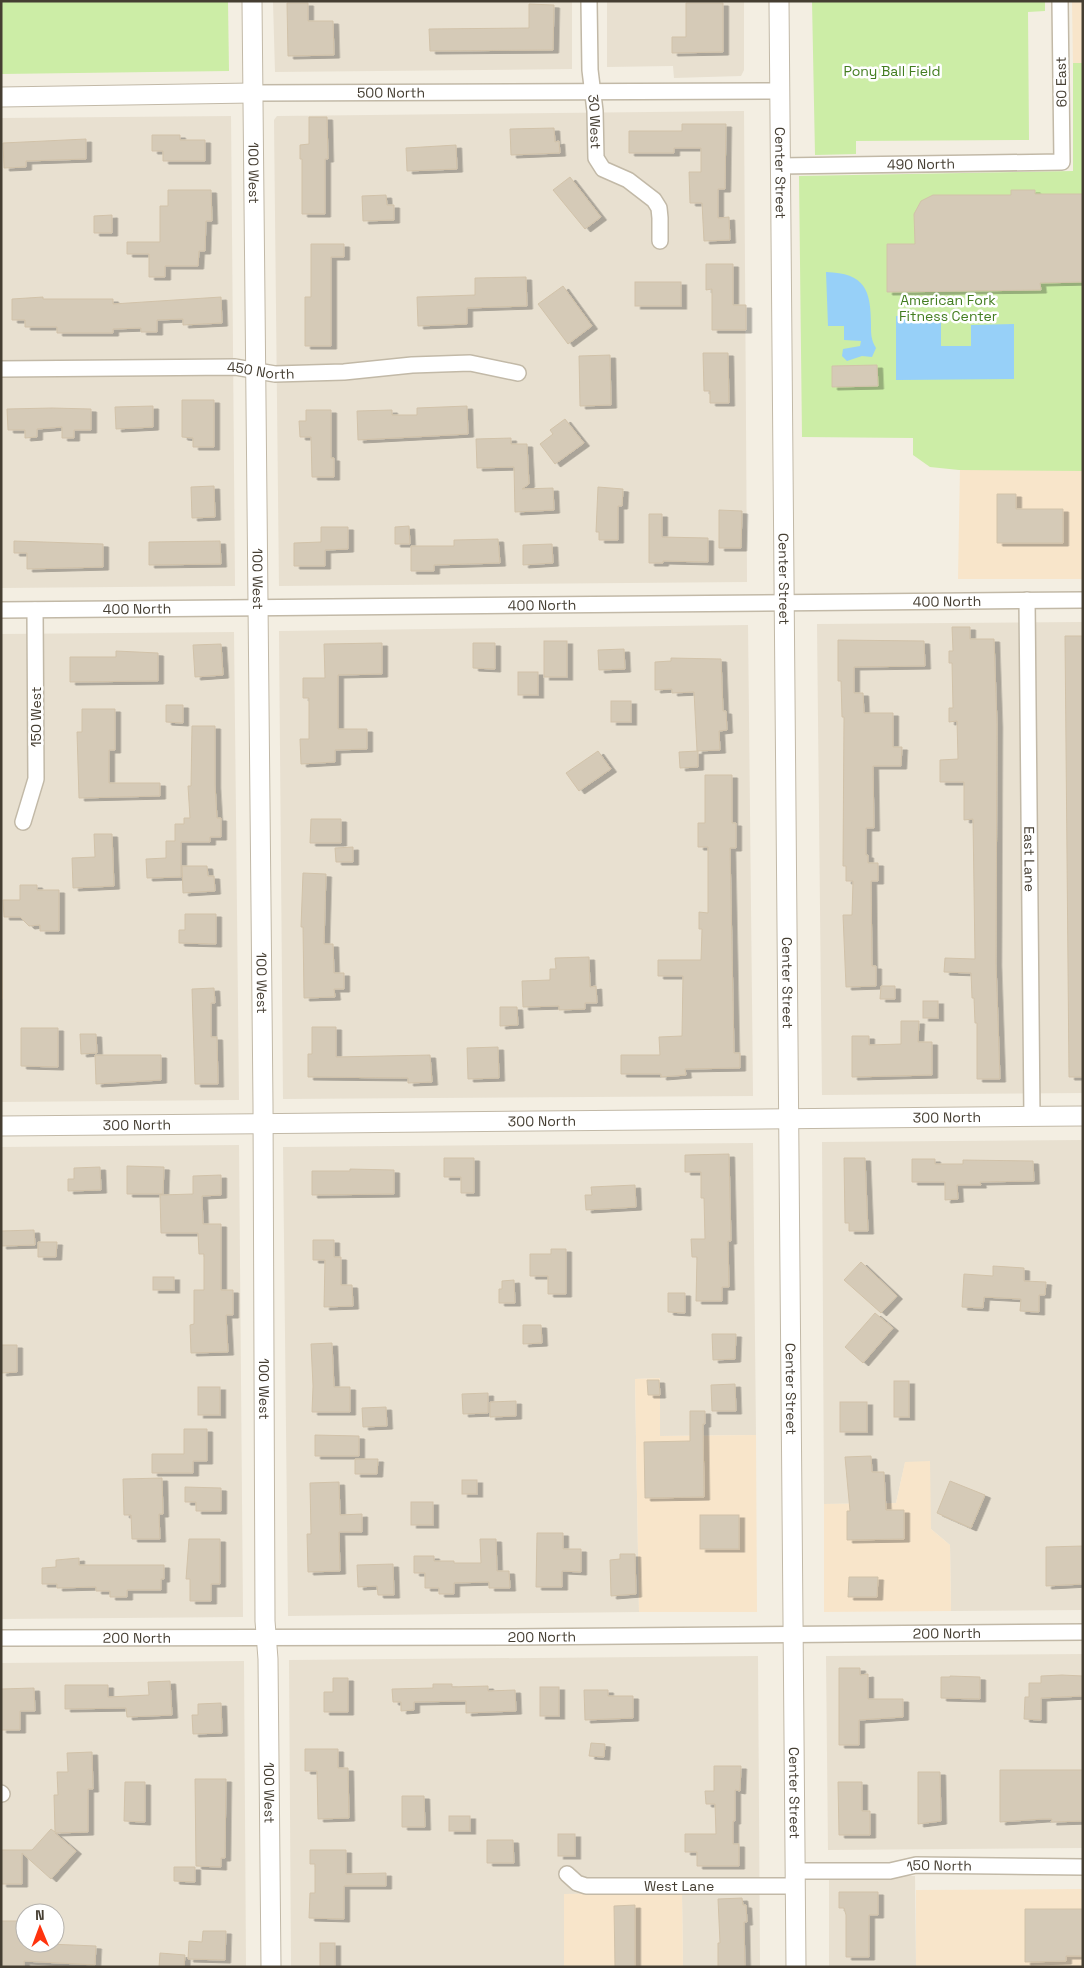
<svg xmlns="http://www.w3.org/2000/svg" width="1084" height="1968" font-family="'Space Grotesk',sans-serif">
<defs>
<filter id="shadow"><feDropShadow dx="5.5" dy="3" stdDeviation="0" flood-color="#0004"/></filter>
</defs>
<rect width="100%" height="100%" fill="#f3eee2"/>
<g fill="#e8e0d0" fill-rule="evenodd">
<polygon points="273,1 572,1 572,69 275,72"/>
<polygon points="607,1 744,1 744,70 741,76 674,78 673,66 607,67"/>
<polygon points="744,111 747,582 279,586 274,120 277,116"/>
<polygon points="231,116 235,586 1,588 1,118"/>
<polygon points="1083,622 1083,1093 822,1095 817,624"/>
<polygon points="748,625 753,1096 283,1099 279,631"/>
<polygon points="234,632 239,1100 1,1102 1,634"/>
<polygon points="1083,1140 1083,1610 951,1611 950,1545 931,1529 905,1463 896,1503 824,1504 822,1142"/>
<polygon points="753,1143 756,1435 660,1436 660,1378 635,1379 639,1612 288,1616 283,1147"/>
<polygon points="239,1145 243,1617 1,1619 1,1147"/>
<polygon points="1083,1654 1083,1848 828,1850 826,1656"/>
<polygon points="758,1656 760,1967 683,1967 682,1893 564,1894 564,1967 291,1967 289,1660"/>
<path d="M 244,1661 L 246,1967 L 1,1967 L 1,1663 ZM 25,1913 L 55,1913 L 55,1943 L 25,1943 Z"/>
<polygon points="829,1876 915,1876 916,1967 829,1967"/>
</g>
<g fill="#f8e5ca">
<polygon points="1072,1 1083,1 1083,66 1073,66"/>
<polygon points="1083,466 1083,579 958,579 960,467"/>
<polygon points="1,855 3,999 1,999"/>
<polygon points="660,1378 660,1436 756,1435 757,1612 639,1612 635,1379"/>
<polygon points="930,1461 931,1529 950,1545 951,1611 824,1612 824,1504 896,1503 905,1462"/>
<polygon points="1083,1889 1083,1967 916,1967 916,1890"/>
<polygon points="682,1892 683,1967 564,1967 564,1894"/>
</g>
<g fill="#cceda6">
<polygon points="1,1 228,1 229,71 1,74"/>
<polygon points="812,1 1045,1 1045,11 1028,12 1029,140 856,141 856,154 815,155"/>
<polygon points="1073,63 1083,63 1083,471 959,470 930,467 913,455 913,438 802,437 799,176 1073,171"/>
</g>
<g fill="#97d0f8">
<path d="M 826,272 C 865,273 871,290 871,325 C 871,334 871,340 876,348 L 872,357 L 862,356 L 847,361 L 842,356 L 843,349 L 860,346 L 861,341 L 844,340 L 844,326 L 828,326 Z"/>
<polygon points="896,316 941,316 941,346 971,346 971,325 1014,324 1014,379 896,380"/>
</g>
<g fill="#d5cab7" stroke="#d1c2a9" filter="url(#shadow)">
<polygon points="287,3 308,3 308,21 333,21 334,55 288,56"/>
<polygon points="686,3 723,3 723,52 672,53 672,37 686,37"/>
<polygon points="529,4 554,5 553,50 430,51 429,29 529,28"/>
<polygon points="309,117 327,117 328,159 325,159 325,214 302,214 302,159 300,159 300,145 309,144"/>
<polygon points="682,124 726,124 725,189 718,189 718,218 729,217 730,240 704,241 702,203 690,203 689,172 701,172 701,148 674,148 674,153 629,153 629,131 682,131"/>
<polygon points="554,128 555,142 559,141 560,153 511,155 510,129"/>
<polygon points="152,135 180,135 180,140 205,140 205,161 163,161 163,151 152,151"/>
<polygon points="86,139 86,159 26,161 26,167 4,168 3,143"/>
<polygon points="456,145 457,169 407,171 406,148"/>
<polygon points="570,177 601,217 585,229 553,190"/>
<polygon points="168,190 211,190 212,221 206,221 205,251 199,251 198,266 165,266 165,277 149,277 149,254 127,254 127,242 160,242 160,206 168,206"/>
<polygon points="1011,190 1035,190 1035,194 1083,194 1083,282 1040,283 1041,290 887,292 887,244 915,244 914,214 921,201 933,195 1011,195"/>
<polygon points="386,195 387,205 394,205 394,220 363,221 362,196"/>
<polygon points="112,215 112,233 94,233 94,216"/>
<polygon points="311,244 344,244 344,257 331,257 331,346 305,346 305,297 311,297"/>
<polygon points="706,264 733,264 733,305 746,305 746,330 712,330 712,289 706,290"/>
<polygon points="526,277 527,306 467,308 467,324 418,326 417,297 475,295 475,278"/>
<rect x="635" y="282" width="46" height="24"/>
<polygon points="563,286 592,326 568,344 538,304"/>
<polygon points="43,297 43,299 113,299 113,304 221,297 222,323 183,325 183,319 157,320 157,332 141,332 141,328 113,329 113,333 57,333 57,327 25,327 25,320 12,320 12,299"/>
<polygon points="703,353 728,353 729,403 710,403 710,391 704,391"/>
<polygon points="610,355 611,405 580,406 579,356"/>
<polygon points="877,365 878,386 832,387 832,366"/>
<polygon points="182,400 214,400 214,447 193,447 193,438 182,437"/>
<polygon points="153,406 153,427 116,429 115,407"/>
<polygon points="467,406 468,434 358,440 357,411 392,410 392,415 417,415 417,408"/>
<polygon points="52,408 91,409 91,430 74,430 74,438 62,438 62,427 37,429 37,437 25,438 25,430 8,430 7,409"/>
<polygon points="306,410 331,410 331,458 334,458 334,477 312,477 311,437 300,437 299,421 306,421"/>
<polygon points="565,419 584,443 555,464 540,444 553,434 550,430"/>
<polygon points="511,438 511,444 527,444 529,484 522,489 553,488 554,510 515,512 514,467 477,468 476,439"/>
<polygon points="214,486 215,517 192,518 191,487"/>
<polygon points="598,487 623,489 622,506 618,506 618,540 599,540 599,532 596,532"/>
<polygon points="997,494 1016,494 1016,509 1063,509 1063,543 997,543"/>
<polygon points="719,510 742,511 741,548 719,548"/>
<polygon points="649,514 662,514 662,537 708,538 708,562 663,561 663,563 649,563"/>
<polygon points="409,526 410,544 395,544 395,527"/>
<polygon points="321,527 348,527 348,549 325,550 325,566 294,566 294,543 321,542"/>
<polygon points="498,539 500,563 434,565 434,571 411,571 411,546 454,546 454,540"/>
<polygon points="14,541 103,544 103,567 27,569 27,553 14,553"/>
<polygon points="220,541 221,564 149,565 149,542"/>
<polygon points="552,544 553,563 523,565 523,545"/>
<polygon points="952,627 970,627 970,639 994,639 997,724 996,963 1000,1079 977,1079 977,1023 975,1023 974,998 972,998 971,973 944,972 945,958 975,959 973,819 964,820 964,782 940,782 940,760 958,759 957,721 949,722 949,708 953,708 952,663 949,663 949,651 953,651"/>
<polygon points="1065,636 1083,636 1083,1077 1069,1077"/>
<polygon points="838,640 924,641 925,666 854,667 854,693 863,693 864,713 893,713 893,747 902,747 901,766 873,766 874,828 866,828 866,855 868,855 868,863 878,863 878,881 871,881 872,966 876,966 876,986 846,987 843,915 852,915 853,881 846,881 846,866 843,866 844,717 842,717 841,681 838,681"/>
<rect x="544" y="641" width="23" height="36"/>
<polygon points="382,643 382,674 338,675 338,729 367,729 367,749 335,750 335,762 301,764 300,739 309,739 309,698 303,698 303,678 325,678 324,644"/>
<polygon points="473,643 495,643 495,669 473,668"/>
<polygon points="221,644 223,675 195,677 193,645"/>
<polygon points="624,649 625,669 599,670 598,650"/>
<polygon points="116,651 158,653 158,681 70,682 70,657 116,657"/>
<polygon points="671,658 721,659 723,711 726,711 727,730 719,731 720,750 697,751 694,692 672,693 672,689 655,690 655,662 671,661"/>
<rect x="518" y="672" width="20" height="23"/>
<rect x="611" y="701" width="20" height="21"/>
<polygon points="166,705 183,705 183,723 166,722"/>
<polygon points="82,709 115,709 115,750 109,750 109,783 160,783 160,796 79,798 77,732 82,732"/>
<polygon points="192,726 215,726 215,785 217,818 221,818 221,837 210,837 210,842 181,842 181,877 147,878 146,859 166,858 166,841 175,841 175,824 184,824 184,818 190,818 188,786 191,786"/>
<polygon points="598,751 611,769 579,791 566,773"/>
<polygon points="698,751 698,767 680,768 679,752"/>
<polygon points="705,775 732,775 732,823 736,823 736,848 730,848 734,1053 740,1053 740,1068 685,1069 686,1075 661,1077 661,1074 621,1074 621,1055 660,1055 659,1037 682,1036 683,976 658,976 658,960 701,960 702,929 699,929 699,912 708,913 708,847 698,847 698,823 705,823"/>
<polygon points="311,819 341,819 341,843 310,843"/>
<polygon points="94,834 112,834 114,886 73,888 72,858 95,857"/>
<polygon points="353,847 353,862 336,862 335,848"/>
<polygon points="182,866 207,866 208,876 214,876 215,891 183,893"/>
<polygon points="303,873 326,874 324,944 333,944 334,973 344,973 344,989 334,989 335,997 304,998 303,927 301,927"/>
<polygon points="20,885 37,885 37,890 59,890 59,931 40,931 40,925 29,926 20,917 4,917 3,900 20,900"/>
<polygon points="185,914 216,914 216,944 179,943 179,930 185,930"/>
<polygon points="589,957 590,987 596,986 597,1003 585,1003 585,1009 559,1010 559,1006 523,1007 522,981 550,980 550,969 556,969 555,958"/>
<polygon points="881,986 895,986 895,999 880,999"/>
<polygon points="214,988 215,1003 211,1003 211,1037 217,1037 218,1084 195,1084 192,989"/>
<rect x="923" y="1001" width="15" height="17"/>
<polygon points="500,1007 517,1007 518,1025 500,1026"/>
<polygon points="901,1021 919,1021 918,1042 932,1042 932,1075 852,1077 852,1036 869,1036 869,1045 901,1044"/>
<polygon points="312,1027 336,1027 336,1057 430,1055 432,1082 408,1083 408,1078 308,1077 308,1054 312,1054"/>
<polygon points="21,1028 58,1028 58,1067 21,1066"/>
<polygon points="80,1034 96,1034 97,1053 81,1054"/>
<polygon points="498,1047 499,1078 468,1079 467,1048"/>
<polygon points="95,1055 161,1055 161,1080 96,1084"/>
<polygon points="729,1154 731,1241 728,1241 729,1287 722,1287 722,1301 696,1301 697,1257 692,1257 691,1239 705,1239 704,1198 701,1198 701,1172 685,1172 685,1155"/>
<polygon points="444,1158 474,1158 474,1193 461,1193 461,1177 444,1177"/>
<polygon points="844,1158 865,1158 868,1231 849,1231 849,1223 845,1223"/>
<polygon points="912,1159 935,1159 935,1164 963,1164 963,1160 1033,1161 1034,1181 980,1182 981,1185 957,1185 958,1199 945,1200 945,1182 912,1182"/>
<polygon points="127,1166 164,1167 163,1194 127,1194"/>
<polygon points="100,1167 101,1190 68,1191 68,1179 74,1179 74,1168"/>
<polygon points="350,1169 394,1170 394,1194 312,1195 312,1171 350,1171"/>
<polygon points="221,1175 221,1195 202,1196 203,1224 221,1224 221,1290 233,1290 233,1315 226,1315 228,1352 191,1353 190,1325 194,1324 194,1290 204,1290 204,1254 199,1254 198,1233 161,1233 160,1195 193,1194 193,1176"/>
<polygon points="635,1185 636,1207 586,1210 585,1195 592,1195 591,1187"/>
<polygon points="34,1230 35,1245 1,1246 1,1231"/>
<polygon points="313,1240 334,1240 334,1257 341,1257 341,1285 352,1285 353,1306 324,1307 325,1260 313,1260"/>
<polygon points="38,1242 57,1242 56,1257 38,1257"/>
<polygon points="551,1249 566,1249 566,1294 548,1294 548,1276 530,1276 530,1254 551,1254"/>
<polygon points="861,1262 897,1296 881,1313 844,1280"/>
<polygon points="993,1266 1024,1268 1024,1281 1046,1282 1045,1295 1039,1295 1039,1312 1020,1311 1021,1299 984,1297 983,1308 962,1307 964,1274 993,1276"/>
<rect x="153" y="1277" width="21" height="13"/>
<polygon points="514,1280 515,1303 499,1303 499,1289 502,1289 502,1281"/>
<polygon points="668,1293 685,1293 685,1313 668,1312"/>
<polygon points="875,1313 893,1328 863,1363 845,1347"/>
<polygon points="523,1325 541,1325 542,1343 523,1344"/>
<polygon points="712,1334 736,1334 735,1359 713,1360"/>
<polygon points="332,1343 334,1387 350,1387 350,1412 312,1412 313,1386 311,1344"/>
<polygon points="1,1345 17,1345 17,1372 1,1373"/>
<polygon points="647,1380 659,1380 660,1395 648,1395"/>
<rect x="894" y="1381" width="15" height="36"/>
<polygon points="735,1384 736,1411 712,1411 711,1385"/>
<rect x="198" y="1387" width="22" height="28"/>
<polygon points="488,1393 488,1413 463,1414 462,1394"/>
<polygon points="516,1401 516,1416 490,1417 490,1402"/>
<rect x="840" y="1402" width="27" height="30"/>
<polygon points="386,1407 387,1426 363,1427 362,1408"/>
<polygon points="690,1411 705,1411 705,1424 703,1424 704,1497 645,1498 644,1442 690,1441"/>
<polygon points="184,1429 207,1429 207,1461 193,1461 193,1473 152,1473 152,1454 184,1454"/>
<polygon points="315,1435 359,1436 359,1456 315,1456"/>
<polygon points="871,1456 872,1472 884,1472 886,1510 904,1510 904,1539 847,1540 847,1511 850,1511 845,1457"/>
<polygon points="355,1459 378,1459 377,1474 355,1474"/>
<polygon points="162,1478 163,1514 159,1514 160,1539 132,1539 131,1515 124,1515 123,1479"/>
<rect x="462" y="1480" width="15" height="14"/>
<polygon points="950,1481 985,1495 971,1528 937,1513"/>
<polygon points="339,1482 340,1515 362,1514 362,1532 339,1532 340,1571 308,1572 307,1534 311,1534 310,1483"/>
<polygon points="185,1487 221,1488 221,1511 196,1511 196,1502 185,1502"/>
<rect x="411" y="1502" width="22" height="23"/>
<rect x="700" y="1515" width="39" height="34"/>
<polygon points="537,1533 563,1533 563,1549 581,1549 581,1572 562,1571 562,1587 536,1587"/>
<polygon points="189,1539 220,1539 220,1584 211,1584 211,1601 190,1601 190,1579 186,1579"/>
<polygon points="480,1539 496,1539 497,1571 509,1571 510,1588 489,1588 489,1582 454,1583 454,1594 439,1594 439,1588 425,1588 425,1573 414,1573 414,1556 434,1556 434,1561 454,1561 454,1563 481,1563"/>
<polygon points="1083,1546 1083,1584 1046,1586 1046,1547"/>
<polygon points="620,1554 635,1554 636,1594 611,1596 610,1560 620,1559"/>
<polygon points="79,1558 79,1565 164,1565 164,1579 161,1579 161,1590 127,1590 127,1597 110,1597 110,1591 96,1591 96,1587 57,1588 57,1584 42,1584 42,1568 56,1567 56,1560"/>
<polygon points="393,1564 394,1595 378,1595 377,1586 358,1587 357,1565"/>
<polygon points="849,1577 878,1577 877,1597 848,1597"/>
<polygon points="839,1668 860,1668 860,1675 868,1674 868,1699 903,1699 903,1717 859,1720 859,1745 839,1745"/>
<polygon points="1062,1675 1083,1676 1083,1696 1041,1698 1041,1720 1024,1719 1025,1697 1029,1697 1029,1683 1041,1683 1041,1676"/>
<polygon points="950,1676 980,1677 980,1699 941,1698 941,1677 950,1677"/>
<polygon points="333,1678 348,1678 348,1712 324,1712 324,1692 333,1692"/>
<polygon points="170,1681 172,1715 127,1717 126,1708 65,1709 65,1685 108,1685 108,1697 149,1695 148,1682"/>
<polygon points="433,1684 452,1684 452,1687 488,1686 488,1691 515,1690 516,1711 466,1713 466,1701 414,1702 414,1710 401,1711 401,1702 393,1702 392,1689 433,1688"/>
<rect x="540" y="1687" width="19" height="29"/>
<polygon points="34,1688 35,1711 20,1711 20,1730 1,1730 1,1689"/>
<polygon points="584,1690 608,1690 608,1696 633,1696 633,1718 585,1720"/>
<polygon points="221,1703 222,1733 193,1734 192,1715 198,1715 198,1704"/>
<polygon points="591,1743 605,1744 604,1757 589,1756"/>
<polygon points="305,1749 338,1749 338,1768 348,1768 349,1818 318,1819 317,1771 305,1771"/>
<polygon points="92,1752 93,1789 88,1789 88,1832 55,1833 76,1851 51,1879 22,1853 22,1884 1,1884 1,1850 32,1850 51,1829 55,1832 54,1795 58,1795 57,1772 68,1772 67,1753"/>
<polygon points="714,1766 741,1766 740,1791 735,1790 735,1821 733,1821 733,1844 739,1844 739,1866 697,1866 697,1852 685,1852 685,1834 716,1834 715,1804 706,1804 705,1791 714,1791"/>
<polygon points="1000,1770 1083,1770 1083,1821 1051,1822 1052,1819 1043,1819 1000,1822"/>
<polygon points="918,1772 940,1772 941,1821 918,1824"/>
<polygon points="195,1779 226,1779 225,1858 221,1858 221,1867 196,1866"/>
<polygon points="125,1782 145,1782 145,1822 124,1821"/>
<polygon points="838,1782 862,1782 862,1811 870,1811 870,1835 839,1835"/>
<polygon points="402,1796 424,1796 425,1827 402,1827"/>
<rect x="449" y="1816" width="21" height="15"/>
<rect x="558" y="1834" width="17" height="22"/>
<polygon points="487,1840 513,1840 514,1863 487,1863"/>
<polygon points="310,1850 346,1850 346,1874 386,1873 386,1886 344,1886 344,1919 309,1918 310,1893 315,1893 315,1864 310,1864"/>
<polygon points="174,1867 195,1867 195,1882 174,1881"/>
<polygon points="839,1892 878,1892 878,1915 869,1915 869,1957 846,1957 846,1915 844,1908 839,1908"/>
<polygon points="742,1898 743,1905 746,1905 747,1922 744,1922 745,1967 718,1967 718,1943 720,1943 718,1899"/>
<polygon points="635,1905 635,1967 615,1967 614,1906"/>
<polygon points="1025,1909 1083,1909 1083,1956 1066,1956 1066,1961 1025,1962"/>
<polygon points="1,1921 25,1921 25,1943 96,1946 95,1965 24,1961 24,1967 1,1967"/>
<polygon points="203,1931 226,1931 225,1960 188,1959 189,1941 202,1942"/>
<rect x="320" y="1943" width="15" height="24"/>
<polygon points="160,1953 185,1955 184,1967 159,1967"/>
</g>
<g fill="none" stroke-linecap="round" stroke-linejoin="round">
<defs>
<g id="minor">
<path id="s1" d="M 589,1 L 590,70 L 595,111 L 596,158 L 603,169 L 628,180 L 654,200 L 659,208 L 660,218 L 660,241"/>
<path id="s2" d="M 252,93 L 780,91"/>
<path id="s3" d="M 780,166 L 1062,162 L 1060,1"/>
<path id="s4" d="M 1,369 L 235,367 L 275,374 L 344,372 L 412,365 L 470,363 L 518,373"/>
<path id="s5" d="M 1027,600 L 1032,1117"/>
<path id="s6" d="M 1,610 L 1083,600"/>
<polyline points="23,822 36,779 35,610"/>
<path id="s7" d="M 1,1638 L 514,1637 L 1083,1632"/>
<polyline points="1,1793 2,1794"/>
<path id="s8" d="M 795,1871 L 890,1871 L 916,1865 L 1083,1867"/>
<path id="s9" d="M 567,1874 L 577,1883 L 586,1886 L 795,1886"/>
</g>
<g id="tertiary">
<path id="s10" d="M 252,1 L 263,1105 L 265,1621 L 268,1659 L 271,1967"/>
<path id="s11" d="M 779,1 L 796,1967"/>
<polyline points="1,97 252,93"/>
<path id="s12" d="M 1,1126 L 1083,1116"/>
</g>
</defs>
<use href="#minor" stroke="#c2b9a7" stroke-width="18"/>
<use href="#tertiary" stroke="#c2b9a7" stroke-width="21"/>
<use href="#minor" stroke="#fff" stroke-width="15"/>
<use href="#tertiary" stroke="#fff" stroke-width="19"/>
</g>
<g text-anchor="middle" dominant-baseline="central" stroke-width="5" stroke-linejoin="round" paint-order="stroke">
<g font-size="14" fill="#437d20" stroke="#fff">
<text x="892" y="71">Pony Ball Field</text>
<text x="948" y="300">American Fork<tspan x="948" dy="16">Fitness Center</tspan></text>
</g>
<g font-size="14" fill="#453e32" stroke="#fff">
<text transform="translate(1061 82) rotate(-91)">60 East</text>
<text stroke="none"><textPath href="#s2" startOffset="139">500 North</textPath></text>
<text stroke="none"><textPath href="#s1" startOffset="121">30 West</textPath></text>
<text stroke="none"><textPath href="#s3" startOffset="141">490 North</textPath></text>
<text stroke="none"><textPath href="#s10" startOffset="172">100 West</textPath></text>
<text stroke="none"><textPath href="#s11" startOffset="172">Center Street</textPath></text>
<text stroke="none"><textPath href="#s4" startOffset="260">450 North</textPath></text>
<text stroke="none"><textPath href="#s10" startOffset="578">100 West</textPath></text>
<text stroke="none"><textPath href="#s11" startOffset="578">Center Street</textPath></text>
<text stroke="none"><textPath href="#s6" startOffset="946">400 North</textPath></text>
<text stroke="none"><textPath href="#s6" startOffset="541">400 North</textPath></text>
<text stroke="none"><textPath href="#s6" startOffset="136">400 North</textPath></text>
<text transform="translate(36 717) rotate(-90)">150 West</text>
<text stroke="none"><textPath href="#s5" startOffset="259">East Lane</textPath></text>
<text stroke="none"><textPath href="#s10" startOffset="982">100 West</textPath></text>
<text stroke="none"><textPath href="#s11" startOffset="982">Center Street</textPath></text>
<text stroke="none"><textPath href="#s12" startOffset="946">300 North</textPath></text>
<text stroke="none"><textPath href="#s12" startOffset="541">300 North</textPath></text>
<text stroke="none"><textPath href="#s12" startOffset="136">300 North</textPath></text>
<text stroke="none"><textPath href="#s10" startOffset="1388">100 West</textPath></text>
<text stroke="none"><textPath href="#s11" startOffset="1388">Center Street</textPath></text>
<text stroke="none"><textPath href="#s7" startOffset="946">200 North</textPath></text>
<text stroke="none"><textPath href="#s7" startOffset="541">200 North</textPath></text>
<text stroke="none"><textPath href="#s7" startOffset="136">200 North</textPath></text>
<text stroke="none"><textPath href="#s10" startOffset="1792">100 West</textPath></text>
<text stroke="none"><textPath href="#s11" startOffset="1792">Center Street</textPath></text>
<text stroke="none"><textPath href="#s8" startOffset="145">150 North</textPath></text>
<text stroke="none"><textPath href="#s9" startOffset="116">West Lane</textPath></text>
</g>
</g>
<rect width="1084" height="1968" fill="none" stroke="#453e32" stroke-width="5"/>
<g transform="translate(40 1928) rotate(359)"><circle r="24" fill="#ffffff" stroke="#b5b2ad"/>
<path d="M0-4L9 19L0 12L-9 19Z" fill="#ff330e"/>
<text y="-8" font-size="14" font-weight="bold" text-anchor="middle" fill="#453e32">N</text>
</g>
</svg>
